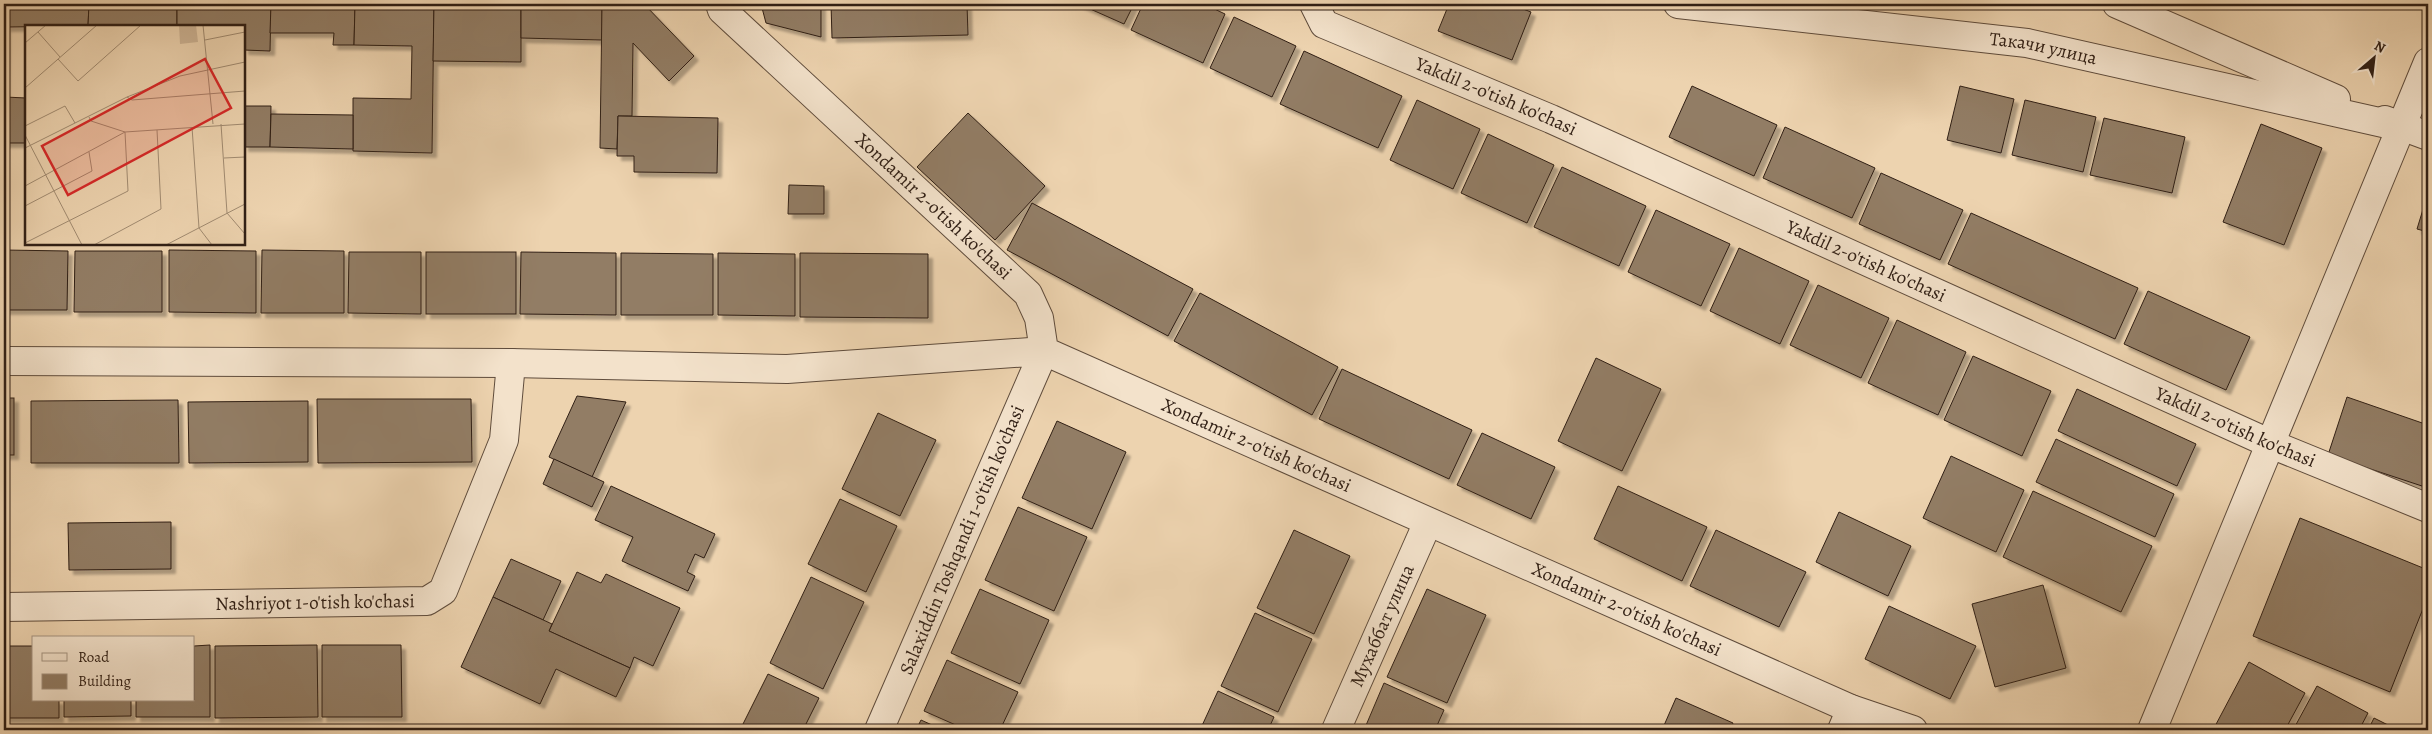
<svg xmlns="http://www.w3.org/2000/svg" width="2432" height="734" font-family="Alegreya,serif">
<defs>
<filter id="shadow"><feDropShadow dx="4.5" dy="4.5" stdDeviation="1" flood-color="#0004"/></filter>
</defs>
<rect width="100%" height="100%" fill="#edd3af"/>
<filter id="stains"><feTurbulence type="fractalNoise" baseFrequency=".004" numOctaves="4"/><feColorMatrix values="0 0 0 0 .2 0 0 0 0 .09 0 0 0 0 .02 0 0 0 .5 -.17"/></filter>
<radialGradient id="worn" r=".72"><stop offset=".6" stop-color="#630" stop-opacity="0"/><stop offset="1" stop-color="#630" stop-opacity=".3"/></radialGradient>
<g fill="#927d65" stroke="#301f15" filter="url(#shadow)">
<polygon points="4,4 6,4 4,143"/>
<polygon points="6,4 89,4 88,26 6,27"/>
<polygon points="89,4 177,4 177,26 88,26"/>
<polygon points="177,4 271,4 270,51 244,50 244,26 177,26"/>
<polygon points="271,4 355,4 354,45 333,45 334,33 270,33"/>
<polygon points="355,4 434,4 432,153 353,151 353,98 411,99 412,46 354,45"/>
<polygon points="434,4 521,4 521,62 433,61"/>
<polygon points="521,4 602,4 602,40 521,38"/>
<polygon points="602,4 644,4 694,56 669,81 633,43 632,116 618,116 617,149 600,148"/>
<polygon points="761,4 821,4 821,37 766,23"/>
<polygon points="831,4 967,4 968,35 832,38"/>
<polygon points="1079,4 1134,4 1124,24"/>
<polygon points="1143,4 1204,4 1225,14 1203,63 1131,30"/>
<polygon points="1449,4 1510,4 1531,12 1512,60 1438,31"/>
<polygon points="1234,17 1296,46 1272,97 1210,68"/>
<polygon points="1304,51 1402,96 1378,148 1280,104"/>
<polygon points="1692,86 1777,125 1754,176 1669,137"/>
<polygon points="1960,86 2014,99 2001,153 1947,140"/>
<polygon points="5,97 26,98 26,143 4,143"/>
<polygon points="1417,100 1480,129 1453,189 1390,160"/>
<polygon points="2025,100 2096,117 2083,172 2012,155"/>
<polygon points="244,106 271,106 270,147 244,147"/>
<polygon points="968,113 1045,186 995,240 917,167"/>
<polygon points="271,114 353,115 353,149 270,147"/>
<polygon points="618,116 718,118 717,173 634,172 634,156 617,156"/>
<polygon points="2104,118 2185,137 2172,193 2090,175"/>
<polygon points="2261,124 2322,148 2284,245 2223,222"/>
<polygon points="1785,127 1875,168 1852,218 1763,178"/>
<polygon points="1488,134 1554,165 1527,223 1461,193"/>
<polygon points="1562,167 1646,206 1619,266 1534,227"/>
<polygon points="1881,173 1963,210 1940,260 1859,224"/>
<polygon points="789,185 824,186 824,214 788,214"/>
<polygon points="2428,193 2428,232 2417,229"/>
<polygon points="1032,203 1193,289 1168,336 1007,250"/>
<polygon points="1656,210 1730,244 1701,306 1628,272"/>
<polygon points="1971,213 2138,288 2115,339 1948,264"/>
<polygon points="1739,248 1809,281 1780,344 1710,311"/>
<polygon points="4,250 68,251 67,310 4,310"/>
<polygon points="169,250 256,251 256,313 169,312"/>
<polygon points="262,250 344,251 344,313 261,313"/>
<polygon points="75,251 162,251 162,312 74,312"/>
<polygon points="349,252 421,252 421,314 348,313"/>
<rect x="426" y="252" width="90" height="62"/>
<polygon points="521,252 616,253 616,315 520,314"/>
<polygon points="621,253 713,254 713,315 621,315"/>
<polygon points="718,253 795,254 795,316 718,315"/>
<polygon points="800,253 928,254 928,318 800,317"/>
<polygon points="1818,285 1889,318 1861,378 1790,345"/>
<polygon points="2148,291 2250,337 2226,390 2124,344"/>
<polygon points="1200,293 1338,367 1312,415 1174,341"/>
<polygon points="1897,320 1966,352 1938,415 1868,383"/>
<polygon points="1973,356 2051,391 2022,456 1944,420"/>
<polygon points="1596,358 1661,389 1622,471 1558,441"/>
<polygon points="1342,369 1472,430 1449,479 1319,419"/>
<polygon points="2077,389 2196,444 2177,486 2058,431"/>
<polygon points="577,396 626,402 592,477 549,457"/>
<polygon points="2347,397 2428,425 2428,488 2328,455"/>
<rect x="4" y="398" width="10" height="57"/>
<polygon points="317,399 471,399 472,462 318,463"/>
<polygon points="178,400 179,463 31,463 31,401"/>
<polygon points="308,401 308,462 189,463 188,402"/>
<polygon points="878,413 936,440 900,516 842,489"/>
<polygon points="1057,421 1126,452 1092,529 1022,498"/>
<polygon points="1482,433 1555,467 1531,519 1457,485"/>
<polygon points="2056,439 2174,494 2155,537 2036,482"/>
<polygon points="1951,456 2024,490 1996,552 1923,518"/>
<polygon points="554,459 604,482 592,507 543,484"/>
<polygon points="611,486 715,534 704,558 695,554 687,572 695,576 688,591 622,561 633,537 595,520"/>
<polygon points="1618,486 1707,527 1682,581 1594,539"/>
<polygon points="2033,491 2152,546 2121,612 2003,557"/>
<polygon points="840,499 897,526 866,592 808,564"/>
<polygon points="1018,507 1087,537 1054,611 985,580"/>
<polygon points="1839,512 1911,546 1888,596 1816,562"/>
<polygon points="2300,518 2428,570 2428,596 2390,692 2253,636"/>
<polygon points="171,522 171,569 69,570 68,523"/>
<polygon points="1294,530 1350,556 1314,634 1257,608"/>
<polygon points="1716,530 1806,572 1779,627 1690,586"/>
<polygon points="511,559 561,581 543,620 493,597"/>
<polygon points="577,572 601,583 606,574 680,608 653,666 634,657 630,668 549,631"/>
<polygon points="811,577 864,602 823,689 770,663"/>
<polygon points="2043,585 2066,668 1995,687 1972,604"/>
<polygon points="980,589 1049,620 1020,684 951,653"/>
<polygon points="1427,589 1486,615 1447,703 1387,677"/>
<polygon points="493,597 552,624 549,631 630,668 616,697 556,669 540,704 461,667"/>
<polygon points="1889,606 1976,646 1950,699 1865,659"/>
<polygon points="1255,613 1312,639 1278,712 1221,686"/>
<polygon points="210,645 210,717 136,717 136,700 194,700 194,646"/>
<polygon points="317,645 318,717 215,718 215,646"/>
<polygon points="322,645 401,645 402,717 322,717"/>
<polygon points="4,646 34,646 34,700 59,700 59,718 4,718"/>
<polygon points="947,660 1018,692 1000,730 967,730 924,711"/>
<polygon points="2249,662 2305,693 2285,730 2213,730"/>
<polygon points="768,674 819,698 803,730 741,728"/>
<polygon points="1384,683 1444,710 1435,730 1364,730"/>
<polygon points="2317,686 2368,713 2359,730 2293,730"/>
<polygon points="1218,691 1274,717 1268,730 1200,730"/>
<polygon points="1676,698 1733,723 1730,730 1662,730"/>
<polygon points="64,700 131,700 131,716 64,717"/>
<polygon points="2374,718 2398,730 2368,730"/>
<polygon points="921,720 943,730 916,730"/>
</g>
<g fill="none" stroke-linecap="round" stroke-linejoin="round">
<defs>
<g id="minor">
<path id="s1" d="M 720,4 L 722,10 L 1028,294 L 1039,318 L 1044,351 L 1851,709 L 1913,730"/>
<path id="s2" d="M 1314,4 L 1324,24 L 1551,119 L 2271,444 L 2428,508"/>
<path id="s3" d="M 1678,4 L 2027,43 L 2401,127"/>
<polyline points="2117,4 2336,99"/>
<polyline points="2385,120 2428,136"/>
<polyline points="4,361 511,363 787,369 1044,351 879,730"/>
<path id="s4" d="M 4,607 L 427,601 L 443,591 L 504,440 L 511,363"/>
<path id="s5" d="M 1336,730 L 1428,522"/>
<polyline points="1842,730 1851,709"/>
<polyline points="2152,730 2428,62"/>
</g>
</defs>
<use href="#minor" stroke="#5f4c3c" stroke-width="30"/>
<use href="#minor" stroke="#f3e2cb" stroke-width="28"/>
</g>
<g text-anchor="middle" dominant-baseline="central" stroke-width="5" stroke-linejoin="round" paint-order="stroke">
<g font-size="19" fill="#301f15" stroke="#f3e2cb">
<text stroke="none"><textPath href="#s3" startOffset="368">Такачи улица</textPath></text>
<text stroke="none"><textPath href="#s2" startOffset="209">Yakdil 2-o'tish ko'chasi</textPath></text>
<text stroke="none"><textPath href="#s1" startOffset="295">Xondamir 2-o'tish ko'chasi</textPath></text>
<text stroke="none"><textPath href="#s2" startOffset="614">Yakdil 2-o'tish ko'chasi</textPath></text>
<text stroke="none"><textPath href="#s2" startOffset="1019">Yakdil 2-o'tish ko'chasi</textPath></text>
<text stroke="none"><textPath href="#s1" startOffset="716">Xondamir 2-o'tish ko'chasi</textPath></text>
<text transform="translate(962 540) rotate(-67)">Salaxiddin Toshqandi 1-o'tish ko'chasi</text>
<text stroke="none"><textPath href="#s4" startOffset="311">Nashriyot 1-o'tish ko'chasi</textPath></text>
<text stroke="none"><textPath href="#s1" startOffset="1121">Xondamir 2-o'tish ko'chasi</textPath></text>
<text stroke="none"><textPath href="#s5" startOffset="114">Мухаббат улица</textPath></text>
</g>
</g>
<g transform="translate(25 25)">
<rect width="220" height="220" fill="#edd3af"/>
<path d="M 154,0 L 171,0 L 173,17 L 155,19 Z" fill="#cdb495"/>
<path fill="none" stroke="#a18b71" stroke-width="1" d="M 178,0 L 188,99M 13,7 L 35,32M 180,15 L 220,7M 0,18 L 21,0M 33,34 L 53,56 L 116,0M 0,63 L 72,0M 102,72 L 107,75 L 220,66M 64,92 L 66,96 L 100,107 L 220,99M 196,99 L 202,188 L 220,209M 0,101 L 40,81 L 50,98M 167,102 L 174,203 L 187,220M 0,110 L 57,220M 0,123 L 102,72 L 155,51 L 220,37M 199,133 L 220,132M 0,161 L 100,107 L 103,166 L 0,218M 0,181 L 67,146 L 64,127M 69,220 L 136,184 L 132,105M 141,220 L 220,179"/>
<path fill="#d62828" fill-opacity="0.15" stroke="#d62828" stroke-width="2.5" d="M 180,34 L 206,83 L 43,170 L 17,121 Z"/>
<rect width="220" height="220" fill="none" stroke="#301f15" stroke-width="2.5"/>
</g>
<rect width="2432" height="734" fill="none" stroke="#edd3af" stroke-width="20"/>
<rect x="5" y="5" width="2422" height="724" fill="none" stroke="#301f15" stroke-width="2.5"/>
<rect x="10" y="10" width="2412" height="714" fill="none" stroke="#301f15"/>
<rect x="32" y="636" width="162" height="65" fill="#f3e2cb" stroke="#a59482"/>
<rect x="42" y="653" width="25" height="8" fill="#f3e2cb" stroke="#a59482"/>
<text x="78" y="662" font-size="15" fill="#301f15">Road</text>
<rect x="42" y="674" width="25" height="15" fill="#927d65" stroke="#a59482"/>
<text x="78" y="686" font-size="15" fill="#301f15">Building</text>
<g transform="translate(2374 58) rotate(28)" stroke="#f3e2cb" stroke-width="4" paint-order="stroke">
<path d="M0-4L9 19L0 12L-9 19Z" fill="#301f15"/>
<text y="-8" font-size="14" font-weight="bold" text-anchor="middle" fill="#301f15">N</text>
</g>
<rect width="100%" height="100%" filter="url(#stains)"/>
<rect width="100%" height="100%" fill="url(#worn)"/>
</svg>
